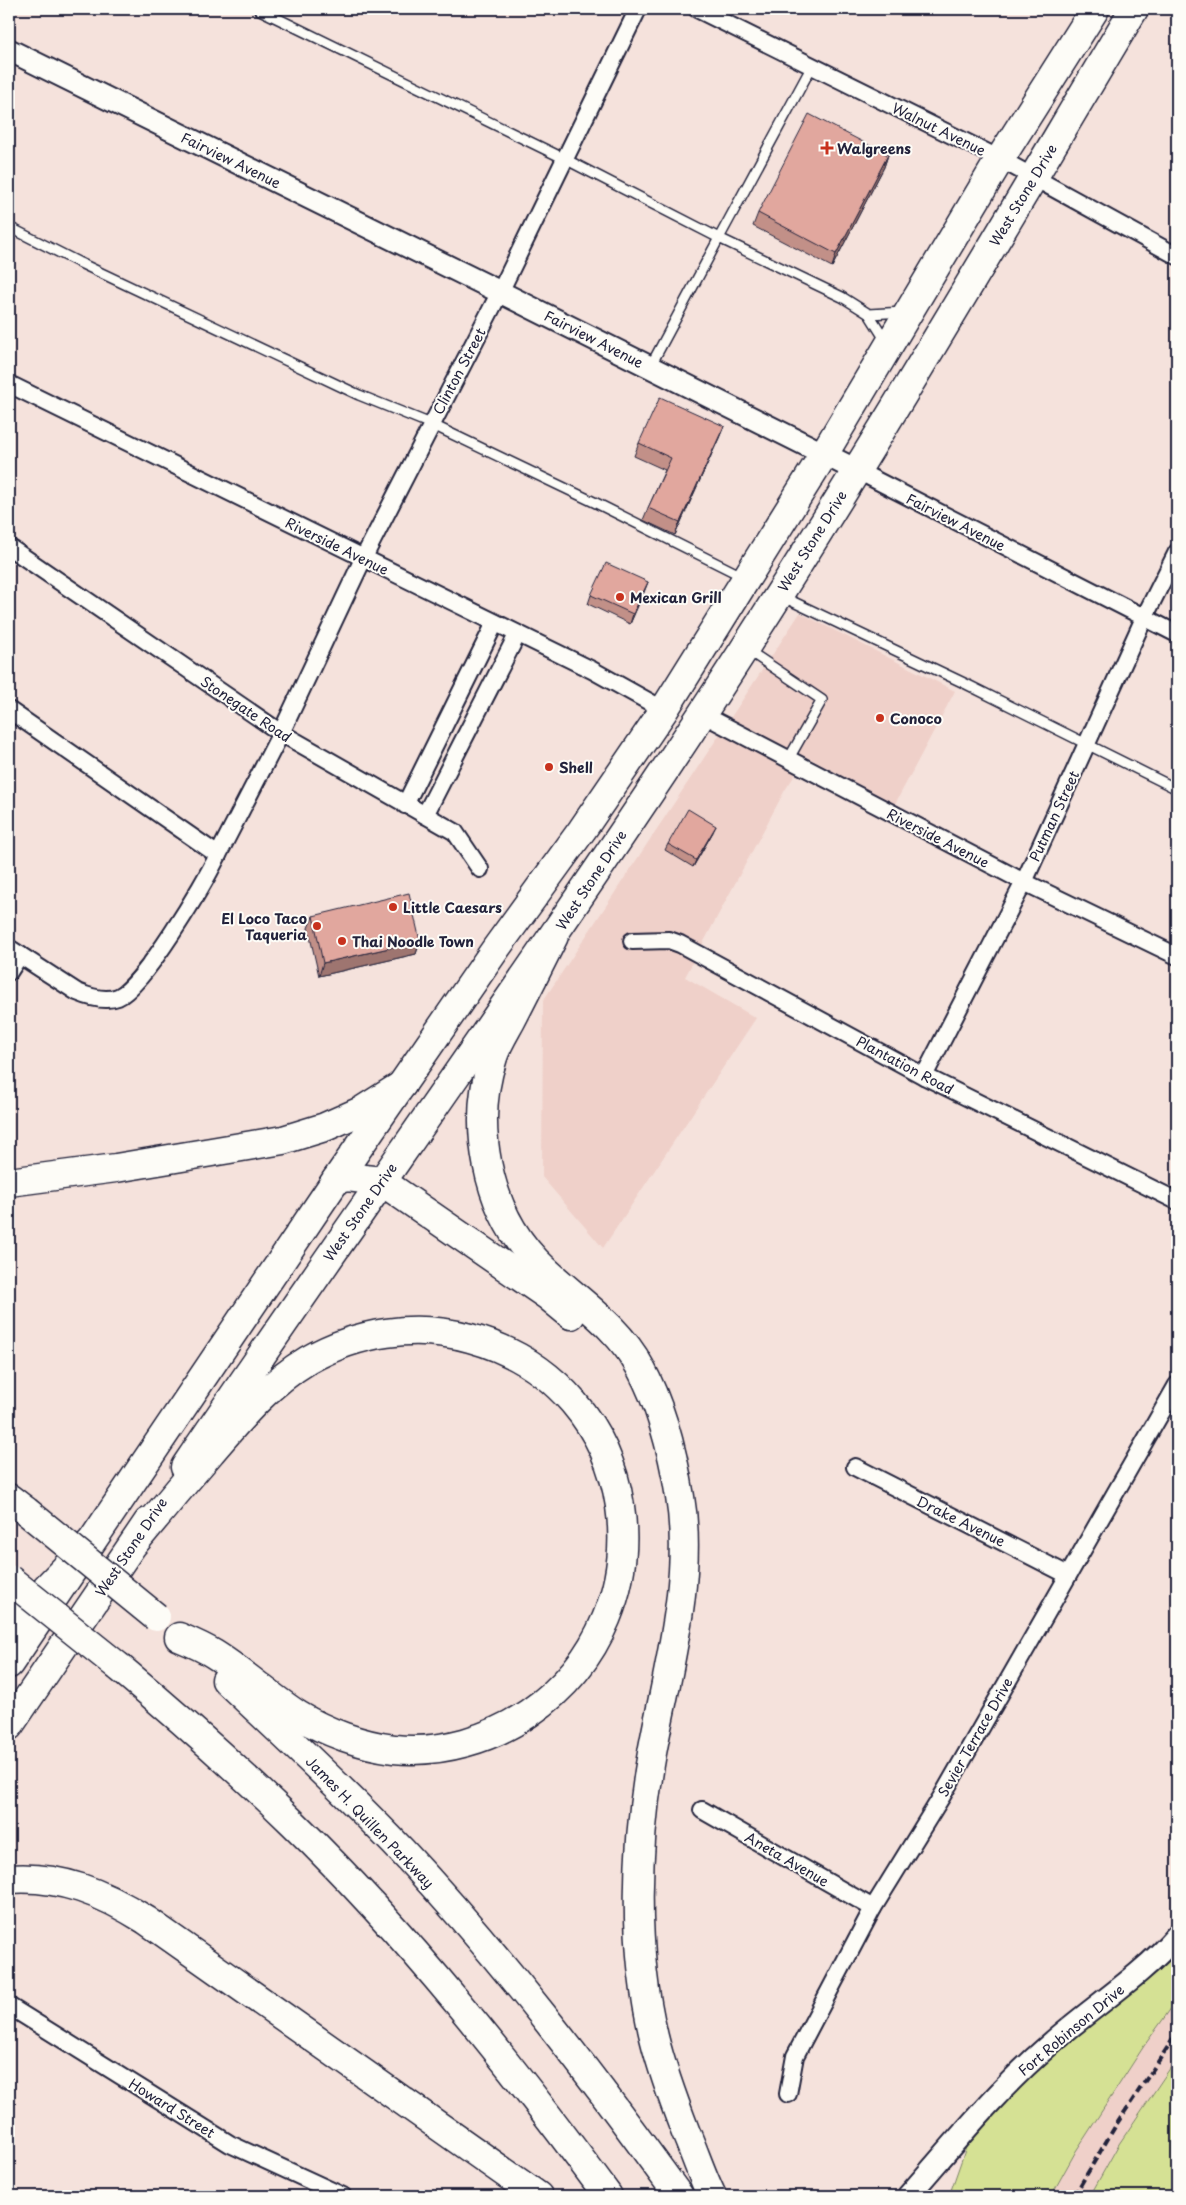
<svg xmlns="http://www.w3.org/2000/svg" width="1186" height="2205" font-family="'Playpen Sans',sans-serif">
<rect width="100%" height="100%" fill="#f5e2dc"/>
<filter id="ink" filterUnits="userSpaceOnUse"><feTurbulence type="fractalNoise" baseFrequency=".02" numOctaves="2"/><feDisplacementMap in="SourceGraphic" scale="10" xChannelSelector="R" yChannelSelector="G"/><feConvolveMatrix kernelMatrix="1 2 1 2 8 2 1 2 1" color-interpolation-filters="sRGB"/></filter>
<g filter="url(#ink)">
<g fill="#efd0c9">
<polygon points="800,613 955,691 895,804 807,757 785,790 685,977 756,1018 603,1248 542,1177 543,1001"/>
<polygon points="1177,2000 1177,2058 1119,2144 1090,2196 1051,2196 1076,2151 1144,2046"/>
</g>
<g fill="#d5e194" stroke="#7c8268">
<polygon points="1177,1935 1177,2000 1144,2046 1076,2151 1051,2196 949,2196 976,2119"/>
<polygon points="1177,2058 1177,2196 1090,2196 1119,2144"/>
</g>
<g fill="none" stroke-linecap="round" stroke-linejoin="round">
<defs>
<g id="service">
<polyline points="258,9 565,159 719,238 812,66"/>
<polyline points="9,227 78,262 359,395 431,424 594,502 744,577"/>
<polyline points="869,314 904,312"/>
<polyline points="650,367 719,238 842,297 869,314 886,341"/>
<polyline points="781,596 964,683 1177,789"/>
<polyline points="746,649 822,700 788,760"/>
</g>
<g id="minor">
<polyline points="697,9 1000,159 1177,256"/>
<polyline points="9,384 592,670 664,710"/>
<polyline points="856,470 1177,634"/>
<polyline points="9,547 281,733 455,832 480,869"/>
<polyline points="9,710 218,855 281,733 363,559 500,292 638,9"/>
<polyline points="702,714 1024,882 1177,956"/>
<polyline points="405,805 495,623"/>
<polyline points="425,815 517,635"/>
<polyline points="632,941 669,940 680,944 924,1076 1177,1201"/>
<path d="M 9,948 L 77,992 C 89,997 105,1002 118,997 C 143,987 205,882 218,855"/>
<polyline points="9,972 20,955"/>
<polyline points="924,1076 1024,882 1144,618 1177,552"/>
<polyline points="855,1467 1068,1575"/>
<polyline points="702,1810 873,1908"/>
<polyline points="9,2006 230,2144 343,2196"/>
<polyline points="788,2094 795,2056 873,1908 942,1796 1177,1385"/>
</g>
<g id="tertiary">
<polyline points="9,50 500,292 856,470"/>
<path d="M 908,2196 C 953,2145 996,2091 1048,2046 C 1090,2008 1140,1978 1177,1935"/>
</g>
<g id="trunk">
<path d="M 185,1467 C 355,1216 533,971 700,717 C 852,486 992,246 1134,9"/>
<polyline points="9,1664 336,1180 497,947 582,830 664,710 824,454 1000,159 1095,9"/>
<polyline points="9,1726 148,1522"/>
</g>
<g id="motorway">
<path d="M 554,936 C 540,964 526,992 511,1021 C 505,1032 497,1045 493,1057 C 471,1124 486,1209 536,1261 C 571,1297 616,1322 640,1367 C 662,1407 673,1453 680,1497 C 694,1578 667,1672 652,1753 C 636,1842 632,1947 654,2037 C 662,2070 674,2102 686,2133 C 695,2154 702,2176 712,2196"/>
<polyline points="336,1180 347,1177 381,1181 548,1296 571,1315"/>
<polyline points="9,1182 116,1168 283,1140 325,1127 361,1111 402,1085"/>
<polyline points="9,1498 26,1511"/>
<path d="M 135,1542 C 160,1512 185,1482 210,1453 C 240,1418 268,1384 308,1360 C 357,1332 415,1323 470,1338 C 644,1385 676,1612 529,1713 C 491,1739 441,1754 394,1749 C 361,1745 326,1732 298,1715 C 269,1696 243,1672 214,1654 C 203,1647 191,1642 179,1637"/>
<polyline points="9,1626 90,1543"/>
<path d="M 119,1667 C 179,1717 237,1769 293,1823 C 409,1936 512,2066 608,2196"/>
<path d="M 226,1680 C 285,1736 346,1792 402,1851 C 503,1959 593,2077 679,2196"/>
<path d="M 9,1879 C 60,1875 103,1893 146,1920 L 538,2196"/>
</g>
</defs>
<use href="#service" stroke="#22223b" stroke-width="12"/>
<use href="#minor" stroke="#22223b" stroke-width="20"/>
<use href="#tertiary" stroke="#22223b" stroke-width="25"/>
<use href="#trunk" stroke="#22223b" stroke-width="31"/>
<use href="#motorway" stroke="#22223b" stroke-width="31"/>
<use href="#service" stroke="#fdfcf7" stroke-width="9"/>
<use href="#minor" stroke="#fdfcf7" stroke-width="16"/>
<use href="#tertiary" stroke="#fdfcf7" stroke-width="21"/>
<use href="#trunk" stroke="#fdfcf7" stroke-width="28"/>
<use href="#motorway" stroke="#fdfcf7" stroke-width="28"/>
<polyline stroke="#22223b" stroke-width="4" stroke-dasharray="8 4" stroke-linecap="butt" points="1074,2196 1116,2125 1177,2033"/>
<defs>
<g id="motorway-bridge">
<polyline points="26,1511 156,1617"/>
<polyline points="9,1579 119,1667"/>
</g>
</defs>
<use href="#motorway-bridge" stroke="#22223b" stroke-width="31" stroke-linecap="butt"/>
<use href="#motorway-bridge" stroke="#fdfcf7" stroke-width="28"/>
</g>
<g fill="#c29088" stroke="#22223b">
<polygon points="888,155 884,167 832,267 753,226 758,213"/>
<polygon points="724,426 719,438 675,535 643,520 648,508 665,470 634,456 639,443"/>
<polygon points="648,582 644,592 630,624 588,604 591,595"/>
<polygon points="713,832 693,867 665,850 668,844"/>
<polygon points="313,916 420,941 416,954 319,976 308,928"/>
</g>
<g fill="#9e756f" stroke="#22223b">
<polygon points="888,155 884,167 832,267 836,254"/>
<polygon points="724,426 719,438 675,535 680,522"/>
<polygon points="648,582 644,592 630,624 633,614"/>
<polygon points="716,826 713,832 693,867 696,860"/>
<polygon points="420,941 416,954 319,976 323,963"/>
</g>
<g fill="#e1a79e" stroke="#22223b">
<polygon points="809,114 888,155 836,254 758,213"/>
<polygon points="660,397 724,426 680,522 648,508 671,458 639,443"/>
<polygon points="606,563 648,582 633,614 591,595"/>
<polygon points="688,809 716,826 696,860 668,844"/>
<polygon points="409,893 420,941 323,963 313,916"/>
</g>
</g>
<g fill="#c8321e" stroke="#fdfcf7" stroke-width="2">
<path d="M824.5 140.5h5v5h5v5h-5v5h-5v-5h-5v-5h5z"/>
<circle cx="620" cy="597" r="5"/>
<circle cx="880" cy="718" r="5"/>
<circle cx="549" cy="767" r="5"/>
<circle cx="393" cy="907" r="5"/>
<circle cx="317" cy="926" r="5"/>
<circle cx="342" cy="941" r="5"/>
</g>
<g text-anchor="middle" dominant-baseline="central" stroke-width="4" stroke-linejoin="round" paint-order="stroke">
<g font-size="14" fill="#22223b" stroke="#fdfcf7">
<text transform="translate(939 129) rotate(26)">Walnut Avenue</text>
<text transform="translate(231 160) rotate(26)">Fairview Avenue</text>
<text transform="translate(1023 195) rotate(-59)">West Stone Drive</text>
<text transform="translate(594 339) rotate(27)">Fairview Avenue</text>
<text transform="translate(459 371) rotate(-62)">Clinton Street</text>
<text transform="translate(956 522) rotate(27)">Fairview Avenue</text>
<text transform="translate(812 541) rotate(-58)">West Stone Drive</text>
<text transform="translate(337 546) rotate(26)">Riverside Avenue</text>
<text transform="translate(246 709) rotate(34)">Stonegate Road</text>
<text transform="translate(1054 816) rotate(-65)">Putman Street</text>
<text transform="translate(938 838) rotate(27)">Riverside Avenue</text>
<text transform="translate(591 880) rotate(-57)">West Stone Drive</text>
<text transform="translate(905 1065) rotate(28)">Plantation Road</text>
<text transform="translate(360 1212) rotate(-55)">West Stone Drive</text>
<text transform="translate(961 1521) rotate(26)">Drake Avenue</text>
<text transform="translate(131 1547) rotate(-56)">West Stone Drive</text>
<text transform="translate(975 1737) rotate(-60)">Sevier Terrace Drive</text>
<text transform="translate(370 1822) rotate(46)">James H. Quillen Parkway</text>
<text transform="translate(787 1859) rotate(30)">Aneta Avenue</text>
<text transform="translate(1071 2030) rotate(-40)">Fort Robinson Drive</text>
<text transform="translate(172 2108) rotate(32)">Howard Street</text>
</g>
<g font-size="14" font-weight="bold" fill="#22223b" stroke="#fdfcf7" text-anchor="start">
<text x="837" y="148">Walgreens</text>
<text x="630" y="597">Mexican Grill</text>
<text x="890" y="718">Conoco</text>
<text x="559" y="767">Shell</text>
<text x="403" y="907">Little Caesars</text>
<text x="307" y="918" text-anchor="end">El Loco Taco<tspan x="307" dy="16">Taqueria</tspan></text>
<text x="352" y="941">Thai Noodle Town</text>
</g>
</g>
<rect width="1186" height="2205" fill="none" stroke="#fdfcf7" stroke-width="30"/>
<rect x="15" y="15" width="1156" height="2175" fill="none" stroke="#22223b" stroke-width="2" filter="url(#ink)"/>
</svg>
